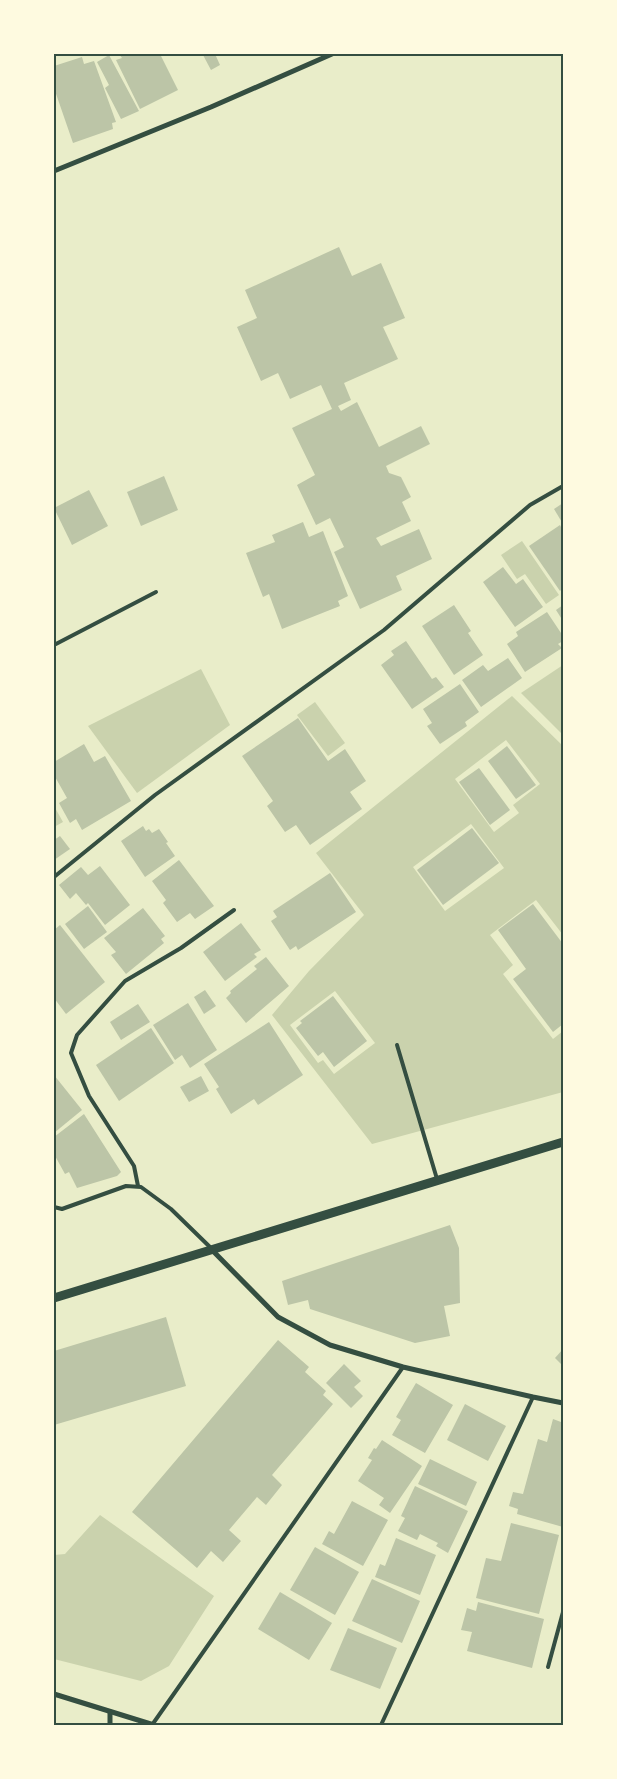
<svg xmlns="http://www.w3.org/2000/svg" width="617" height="1779" font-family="'Crimson Pro',serif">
<rect width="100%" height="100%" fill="#e9edc9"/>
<g fill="#cad2ad" fill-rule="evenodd">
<polygon points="522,541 559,595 546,604 525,574 517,579 501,555"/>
<polygon points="563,665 563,735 521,693"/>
<polygon points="201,669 230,725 137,793 88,726"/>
<path d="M 512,696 L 563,746 L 563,935 L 536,900 L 490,935 L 513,965 L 503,974 L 553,1039 L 563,1031 L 563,1092 L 372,1144 L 272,1015 L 309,971 L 364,915 L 316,853 ZM 506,740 L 540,784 L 513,805 L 519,813 L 494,832 L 455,779 ZM 471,824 L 504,868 L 445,911 L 413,867 ZM 335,991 L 375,1043 L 334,1074 L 323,1060 L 318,1063 L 290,1025 Z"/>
<polygon points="315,702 345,743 328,756 297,715"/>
<polygon points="54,806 63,822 54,827"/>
<polygon points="100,1515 214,1596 169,1666 141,1681 54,1659 54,1555 65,1554"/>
</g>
<g fill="#bcc5a7">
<polygon points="119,54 160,54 178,90 140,109 116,60 122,58"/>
<polygon points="207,54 215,54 220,65 211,70 203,55"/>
<polygon points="109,55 139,111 121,119 105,88 109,85 97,62"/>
<polygon points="82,57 84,64 94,61 116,122 112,123 113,129 73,143 54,88 54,66"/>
<polygon points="339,247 352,276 381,263 405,318 383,327 398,359 344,383 351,400 338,406 341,411 357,402 379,447 421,426 430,444 386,466 389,473 401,477 411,497 402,502 411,521 376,538 381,546 419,529 432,559 396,576 402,590 360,609 334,552 344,547 330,518 316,525 297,485 315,475 292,428 332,409 321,385 290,399 278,373 261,381 237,327 257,318 245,290"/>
<polygon points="164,476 178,510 141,526 127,492"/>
<polygon points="89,490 108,526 72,545 54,508"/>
<polygon points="563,503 563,524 554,509"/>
<polygon points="303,522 309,537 323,531 348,596 338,601 340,606 282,629 269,594 263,597 246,553 275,542 272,535"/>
<polygon points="560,525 563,531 563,588 560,591 529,546"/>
<polygon points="503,567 516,584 523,579 543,607 515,627 483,582"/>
<polygon points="454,605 471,631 468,633 483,655 454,675 422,626"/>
<polygon points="563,605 563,621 556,610"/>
<polygon points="547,612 563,636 563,641 558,644 562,648 525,672 507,644 518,636 516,632"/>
<polygon points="406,641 432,679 436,677 444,687 412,709 381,665 394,655 391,651"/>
<polygon points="508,658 522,678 481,707 462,680 483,665 488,671"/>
<polygon points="460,684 479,712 465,722 467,726 440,744 427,726 432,723 423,709"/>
<polygon points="298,718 328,761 345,749 366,781 350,792 362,809 310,845 296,825 285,832 267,806 273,801 242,756"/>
<polygon points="84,744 94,762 105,756 131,801 82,830 76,819 70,823 59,803 67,798 54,775 54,762"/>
<polygon points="507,746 536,785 516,799 488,761"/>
<polygon points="479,768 510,810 490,825 459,782"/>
<polygon points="143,826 146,831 149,829 152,833 159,829 168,842 166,843 175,856 145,877 121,841"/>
<polygon points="472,828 499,863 443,905 417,870"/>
<polygon points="60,836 70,849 54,860 54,840"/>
<polygon points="179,860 214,906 195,919 190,913 177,922 163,903 166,900 152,881"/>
<polygon points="100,866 130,905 105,925 88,903 86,905 76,893 70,899 59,885 81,867 88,875"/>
<polygon points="330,873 356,912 298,950 296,946 290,950 271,921 277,917 273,911"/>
<polygon points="533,904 563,944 563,1024 553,1032 513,979 526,969 498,930"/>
<polygon points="88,906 107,932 84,949 65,924"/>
<polygon points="143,908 165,936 161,939 164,943 126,974 111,955 116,952 104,938"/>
<polygon points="241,923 261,950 254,954 257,957 225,981 203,952"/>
<polygon points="60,925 105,982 66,1014 54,998 54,930"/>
<polygon points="266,957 289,986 246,1023 226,998 231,993 230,991 257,969 254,966"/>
<polygon points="205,990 216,1006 204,1014 194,997"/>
<polygon points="333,996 367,1041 334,1067 323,1052 318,1056 296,1028 302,1023 300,1021"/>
<polygon points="188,1003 217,1050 190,1068 182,1055 175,1060 153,1025"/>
<polygon points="138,1004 150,1022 121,1040 110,1022"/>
<polygon points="269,1022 303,1075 258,1105 254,1099 231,1114 216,1089 219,1087 204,1064"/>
<polygon points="151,1028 174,1063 119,1101 96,1065"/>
<polygon points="54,1075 82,1110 54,1133"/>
<polygon points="201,1076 209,1091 189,1102 180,1087"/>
<polygon points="84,1114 121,1172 117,1176 77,1188 69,1172 65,1174 54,1154 54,1137"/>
<polygon points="450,1225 459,1248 460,1303 444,1306 450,1336 415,1343 310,1309 308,1300 288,1305 282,1281"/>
<polygon points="166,1317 186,1386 54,1425 54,1351"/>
<polygon points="278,1340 309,1367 305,1372 326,1391 323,1395 333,1404 272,1475 282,1485 266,1505 257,1497 229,1530 241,1541 223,1562 211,1551 197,1568 132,1512"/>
<polygon points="563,1349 563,1366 555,1358"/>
<polygon points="344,1364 361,1381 354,1387 363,1396 351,1408 326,1383"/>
<polygon points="416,1383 453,1405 425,1453 392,1435 401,1420 396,1417"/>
<polygon points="465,1404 506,1426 488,1461 447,1440"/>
<polygon points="563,1416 563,1527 517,1514 518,1509 509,1506 513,1492 523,1494 538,1439 547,1442 553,1419 561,1422"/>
<polygon points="382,1440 422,1466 390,1513 379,1505 384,1498 358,1481 372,1460 368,1458 374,1448 376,1449"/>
<polygon points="430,1459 477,1482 466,1506 418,1484"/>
<polygon points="415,1486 468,1511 448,1553 436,1546 438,1543 420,1534 417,1540 398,1531 405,1518 401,1516"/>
<polygon points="352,1501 388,1520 363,1566 322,1544 329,1531 334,1534"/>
<polygon points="511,1523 559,1535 539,1614 476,1598 486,1558 501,1561"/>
<polygon points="396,1538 436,1555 420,1595 375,1577 380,1564 385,1566"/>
<polygon points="315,1547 359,1572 335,1615 290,1590"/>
<polygon points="372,1579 420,1601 402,1643 352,1621"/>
<polygon points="280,1592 332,1623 309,1660 258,1629"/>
<polygon points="478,1602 544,1619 532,1668 467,1651 472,1632 461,1630 467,1608 476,1611"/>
<polygon points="348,1628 397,1648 380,1689 330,1670"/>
</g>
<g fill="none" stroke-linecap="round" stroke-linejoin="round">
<g stroke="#344e41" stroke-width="4">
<polyline points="54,645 156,592"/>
<polyline points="54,877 155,795 384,630 530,505 563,486"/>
<polyline points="397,1045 437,1179"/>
<polyline points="138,1186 134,1166 89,1096 71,1053 77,1035 125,981 181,948 234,910"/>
<polyline points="54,1207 62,1209 126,1186 141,1187 171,1209 212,1249"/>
<polyline points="548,1667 563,1612"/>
<polyline points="152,1725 403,1367"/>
<polyline points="381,1725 533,1397"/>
</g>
<g stroke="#344e41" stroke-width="5">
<polyline points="54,171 211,107 332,54"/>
<polyline points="212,1250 278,1317 330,1345 403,1367 533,1397 563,1403"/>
<polyline points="54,1694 154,1725"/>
<polyline points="110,1725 110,1712"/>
</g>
<polyline stroke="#344e41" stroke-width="9" points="54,1298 563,1142"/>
</g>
<rect width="617" height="1779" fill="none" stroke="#fefae0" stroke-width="110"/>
<rect x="55" y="55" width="507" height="1669" fill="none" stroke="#344e41" stroke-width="2"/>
</svg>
